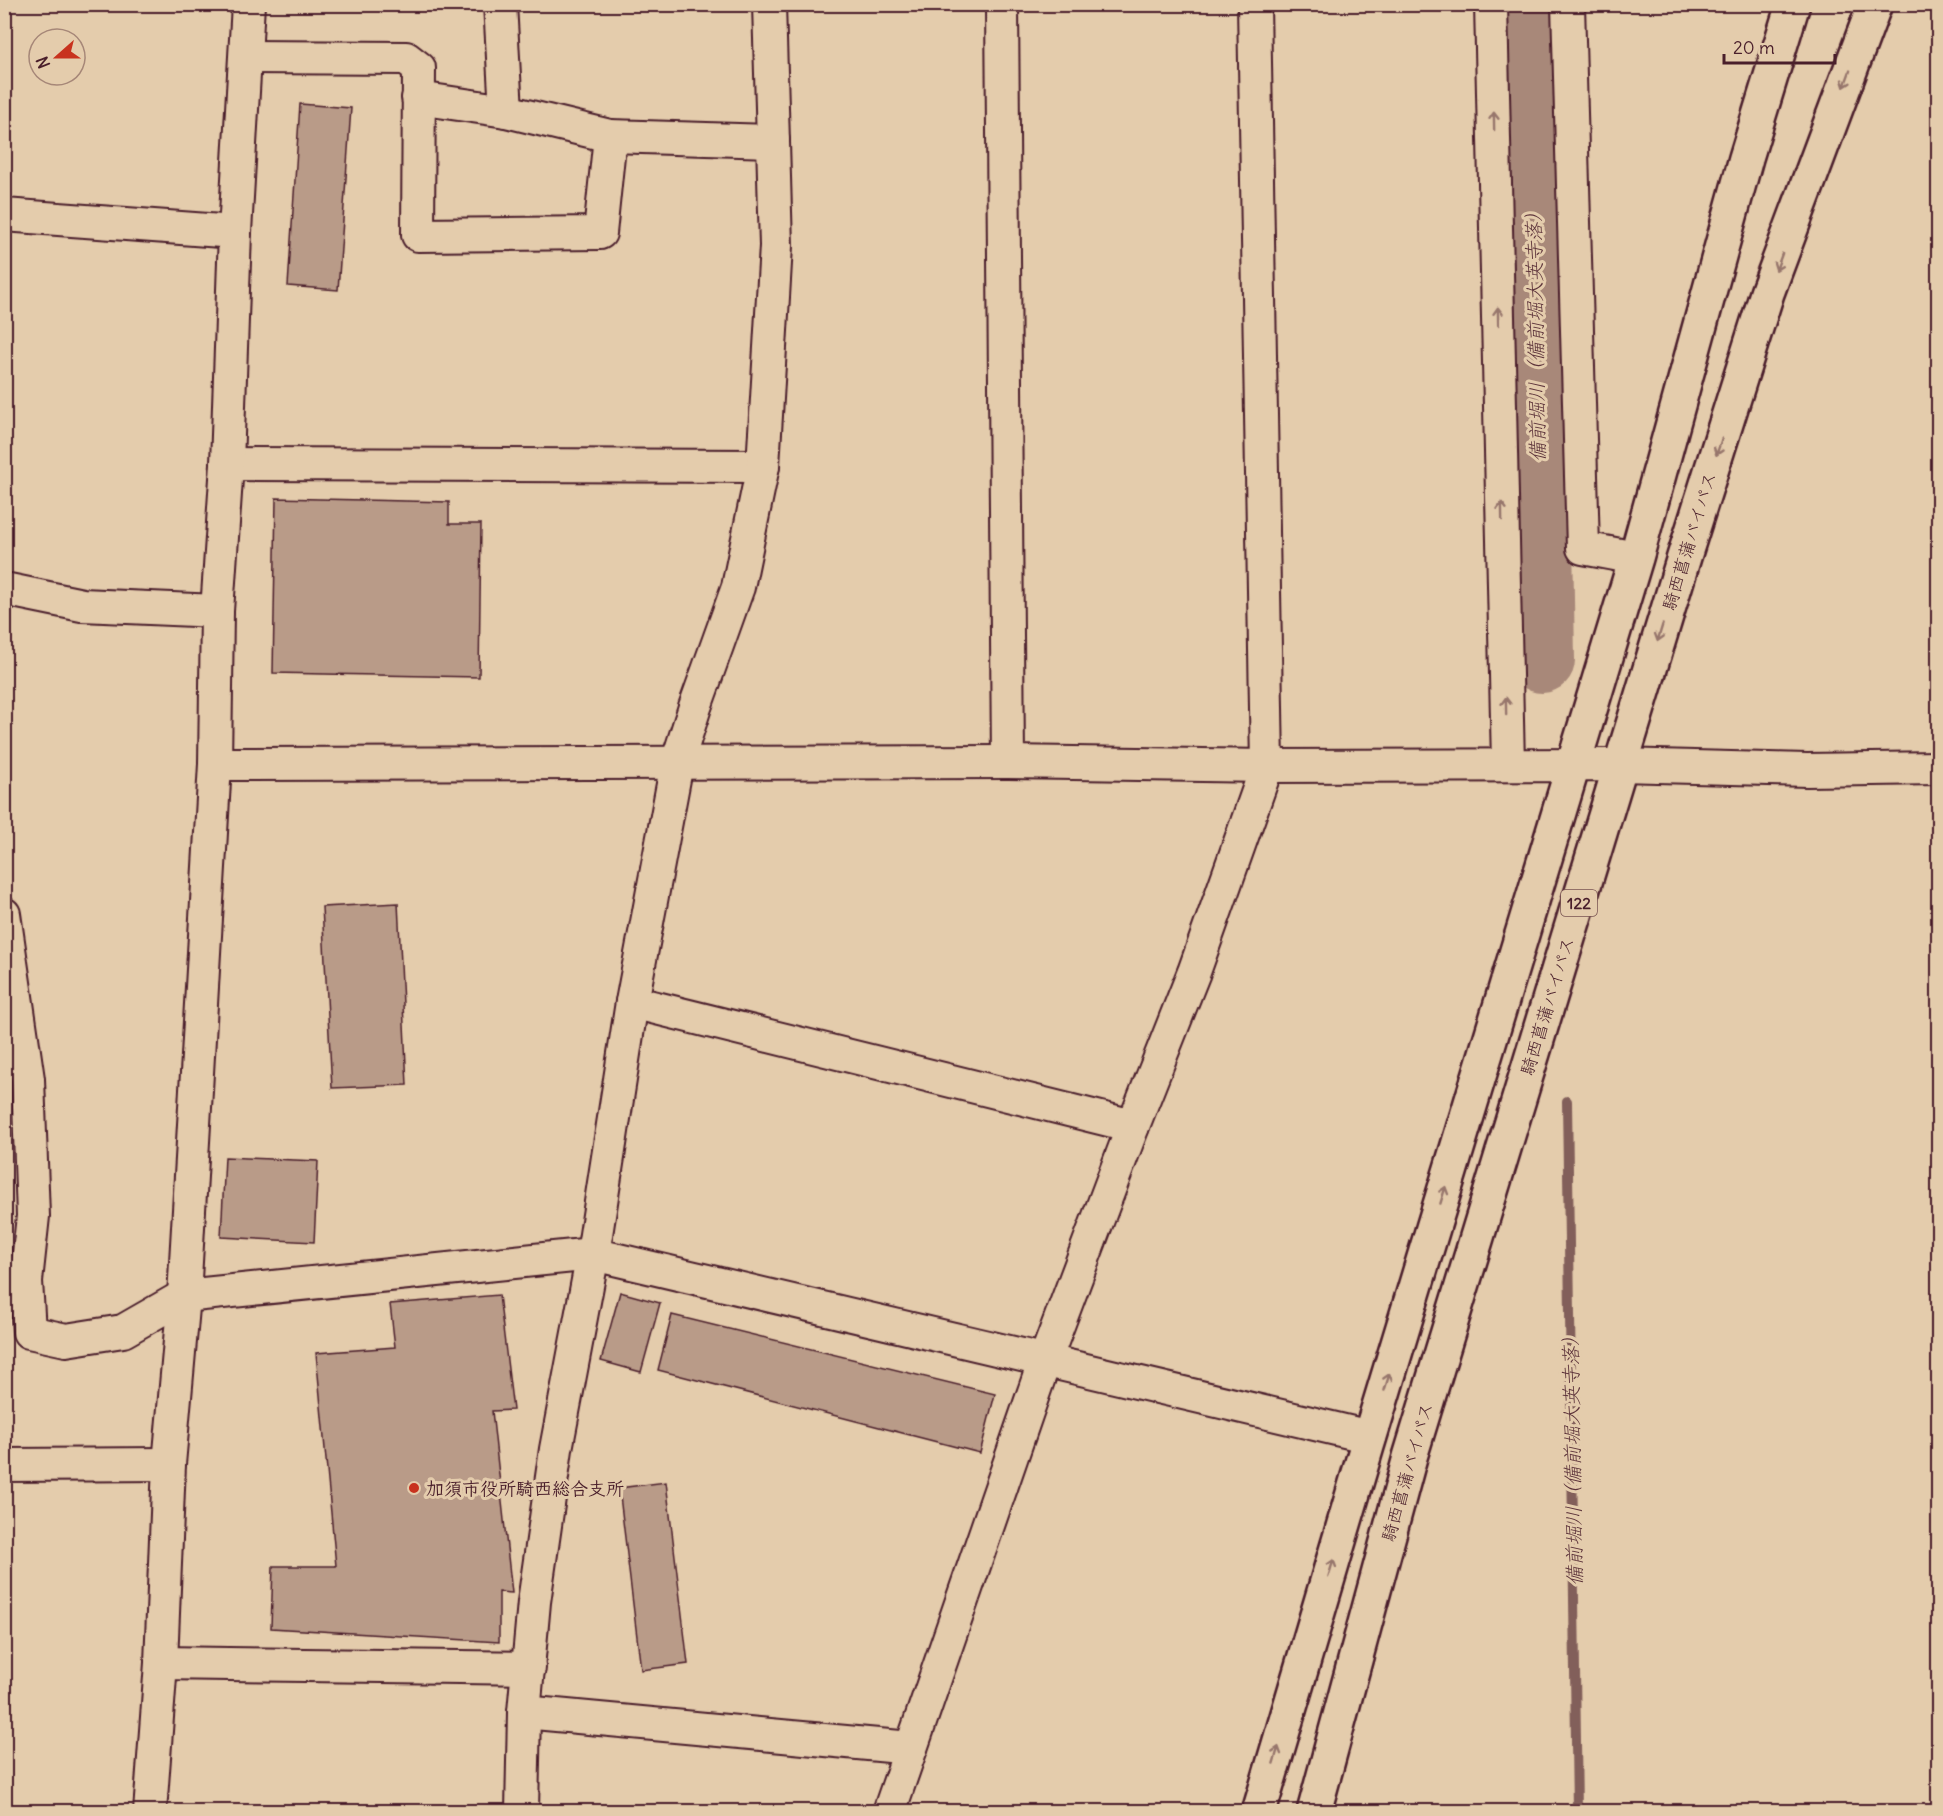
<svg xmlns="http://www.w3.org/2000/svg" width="1943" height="1816" font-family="Delius,'Klee One',sans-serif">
<rect width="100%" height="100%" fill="#e4ccac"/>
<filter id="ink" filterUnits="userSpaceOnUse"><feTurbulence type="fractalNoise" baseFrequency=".0167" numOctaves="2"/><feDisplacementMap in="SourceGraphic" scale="12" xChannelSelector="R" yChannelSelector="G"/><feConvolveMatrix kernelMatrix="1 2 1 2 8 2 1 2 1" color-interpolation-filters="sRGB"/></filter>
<g filter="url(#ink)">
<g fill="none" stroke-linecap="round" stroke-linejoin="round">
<polyline stroke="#825e5a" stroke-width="10" points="1567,1101 1577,1812"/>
<polyline stroke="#a88879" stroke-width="66" points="1528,4 1534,168 1542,660"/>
</g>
<g fill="#b99b88" stroke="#4a1f2b" stroke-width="1.5">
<polygon points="300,104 351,108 338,290 288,286"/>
<polygon points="276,498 449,502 449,524 481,524 479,677 273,673"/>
<polygon points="398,903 407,1085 332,1088 322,907"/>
<polygon points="225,1157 318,1161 314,1242 221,1237"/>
<polygon points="620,1292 660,1303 641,1372 601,1361"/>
<polygon points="499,1295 513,1410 492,1411 512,1593 499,1592 499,1642 271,1628 273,1566 336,1566 316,1353 395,1347 390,1304"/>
<polygon points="672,1315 995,1394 980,1453 658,1370"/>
<polygon points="666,1482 688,1664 641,1670 619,1488"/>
</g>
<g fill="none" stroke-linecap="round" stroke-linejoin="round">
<defs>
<g id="minor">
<polyline points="500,4 506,111"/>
<polyline points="1002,4 1008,762"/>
<polyline points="1491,4 1508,764"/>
<polyline points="1568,4 1583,548 1636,558"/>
<polyline points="246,57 406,58 419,68 418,235 600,233 610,136 506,111 418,98"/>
<polyline points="610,136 773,141"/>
<polyline points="4,215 235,232"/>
<polyline points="227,464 763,466"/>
<polyline points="4,589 82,605 217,611"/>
<polyline points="215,764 1008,762 1267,766 1620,765 1807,770 1938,768"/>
<polyline points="4,914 28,1079 33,1216 26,1281 29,1332 66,1340 123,1331 184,1296 593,1254 1370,1437"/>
<polyline points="632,1002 1133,1126"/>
<polyline points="4,1465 169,1464"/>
<polyline points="161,1663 529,1668"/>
<polyline points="524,1712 911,1748"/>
<polyline points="150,1812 161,1663 169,1464 184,1296 215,764 217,611 227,464 235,232 248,4"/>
<polyline points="522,1812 524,1712 534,1602 556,1449 593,1254 632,1002 677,763 695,707 738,587 763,466 776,246 769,4"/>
<polyline points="889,1812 1045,1360 1133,1126 1194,972 1267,766 1254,4"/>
</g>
<g id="trunk">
<polyline points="1259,1812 1367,1446 1636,558 1746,158 1793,4"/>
<polyline points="1314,1812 1410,1457 1684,557 1767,293 1875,4"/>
</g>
</defs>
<use href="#minor" stroke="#4a1f2b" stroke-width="36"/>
<use href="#trunk" stroke="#4a1f2b" stroke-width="38"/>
<use href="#minor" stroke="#e4ccac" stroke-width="32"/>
<use href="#trunk" stroke="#e4ccac" stroke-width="33"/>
</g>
<defs><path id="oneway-shaft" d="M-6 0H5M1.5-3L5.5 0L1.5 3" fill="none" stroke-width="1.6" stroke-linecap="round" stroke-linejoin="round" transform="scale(1.5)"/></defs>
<g stroke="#97766c">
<use href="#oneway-shaft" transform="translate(1847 79) rotate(110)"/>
<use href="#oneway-shaft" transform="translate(1494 121) rotate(-91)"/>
<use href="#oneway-shaft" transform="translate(1779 262) rotate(110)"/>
<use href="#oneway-shaft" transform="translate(1498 316) rotate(-91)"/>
<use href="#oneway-shaft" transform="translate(1719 447) rotate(108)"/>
<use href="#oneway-shaft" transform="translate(1502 511) rotate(-91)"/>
<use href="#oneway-shaft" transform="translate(1660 633) rotate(107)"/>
<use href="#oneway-shaft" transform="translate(1506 706) rotate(-91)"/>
<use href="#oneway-shaft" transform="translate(1443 1195) rotate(-73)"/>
<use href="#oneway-shaft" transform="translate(1387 1382) rotate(-73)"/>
<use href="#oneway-shaft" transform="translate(1331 1568) rotate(-73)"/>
<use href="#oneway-shaft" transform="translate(1276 1755) rotate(-73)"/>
</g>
</g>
<circle fill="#c8321e" stroke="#e4ccac" stroke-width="2" cx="414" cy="1488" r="6"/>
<g text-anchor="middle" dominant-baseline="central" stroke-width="6" stroke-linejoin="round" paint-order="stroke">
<rect fill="#e4ccac" stroke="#785352" stroke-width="1.5" x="1561" y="890" width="36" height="26" rx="4.5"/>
<g font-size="16" font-weight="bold" fill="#4a1f2b">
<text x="1579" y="903">122</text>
</g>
<g font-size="18" fill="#4a1f2b" stroke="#e4ccac">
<text transform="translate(1689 541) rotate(-73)">騎西菖蒲バイパス</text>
<text transform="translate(1547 1006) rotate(-73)">騎西菖蒲バイパス</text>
<text transform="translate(1407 1472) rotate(-74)">騎西菖蒲バイパス</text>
</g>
<g font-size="18" font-weight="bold" fill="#4a1f2b" stroke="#e4ccac" text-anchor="start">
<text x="426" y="1488">加須市役所騎西総合支所</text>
</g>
<g font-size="20" font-style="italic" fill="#5d343b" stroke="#e4ccac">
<text transform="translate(1535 332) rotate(-91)">備前堀川（備前堀大英寺落）</text>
<text transform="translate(1572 1456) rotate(-91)">備前堀川（備前堀大英寺落）</text>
</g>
</g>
<rect width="1943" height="1816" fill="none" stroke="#e4ccac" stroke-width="24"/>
<rect x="12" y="12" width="1919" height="1792" fill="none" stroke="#4a1f2b" stroke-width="2" filter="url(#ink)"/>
<g transform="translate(57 57) rotate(249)"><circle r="28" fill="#e4ccac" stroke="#a68778" stroke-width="1.5"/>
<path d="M0-4.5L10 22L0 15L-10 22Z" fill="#c8321e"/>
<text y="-9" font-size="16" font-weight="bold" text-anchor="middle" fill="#4a1f2b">N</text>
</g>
<path d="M1724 54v9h111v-9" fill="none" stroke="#4a1f2b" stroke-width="3"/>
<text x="1733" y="54" font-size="18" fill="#4a1f2b" stroke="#e4ccac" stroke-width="4.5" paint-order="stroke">20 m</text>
</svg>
